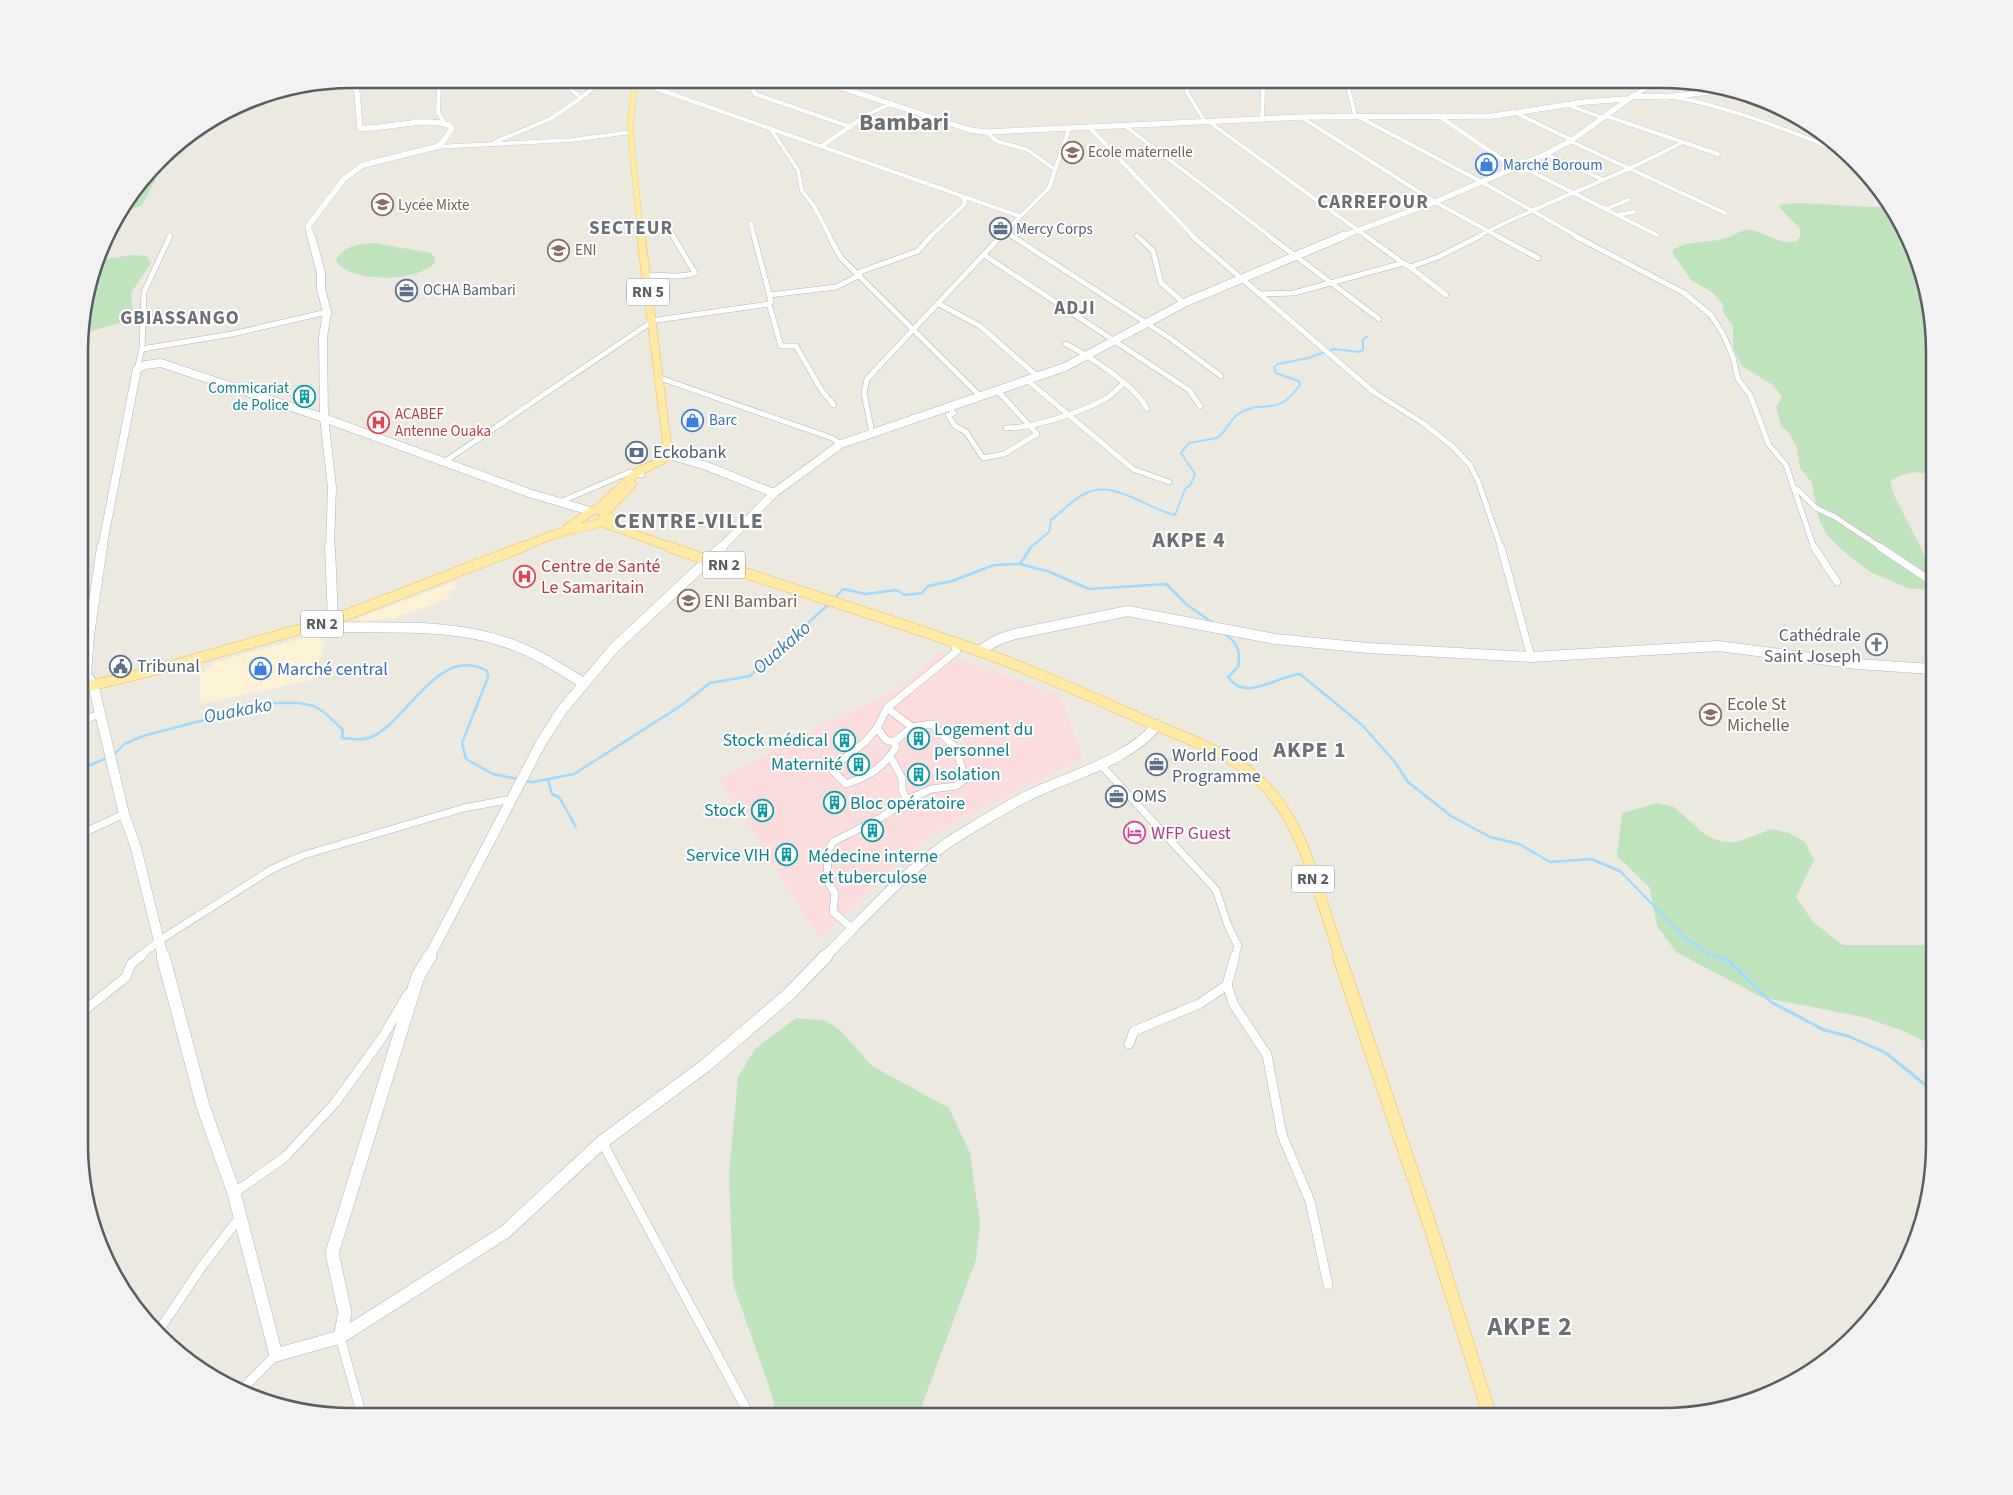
<svg xmlns="http://www.w3.org/2000/svg" width="2013" height="1495" font-family="'Source Sans 3',sans-serif">
<rect width="100%" height="100%" fill="#ece9e1"/>
<g fill="#fdf2d5">
<polygon points="454,582 458,588 448,592 450,597 434,604 389,620 388,617 361,624 359,618"/>
<polygon points="328,631 313,680 200,704 200,675 213,663"/>
</g>
<polygon fill="#fadddc" points="940,652 1061,696 1082,758 933,834 914,848 820,939 719,779 840,716 871,703 907,682"/>
<g fill="#bfe4bd">
<polygon points="154,169 156,179 142,206 121,212"/>
<path d="M 1799,203 L 1891,208 L 1906,231 L 1934,334 L 1934,475 C 1917,471 1905,471 1890,481 L 1894,495 L 1934,574 L 1934,591 L 1908,588 L 1870,572 L 1842,550 L 1827,535 L 1819,520 L 1812,483 L 1800,468 L 1797,447 L 1788,432 L 1781,426 L 1776,407 L 1782,397 L 1773,385 L 1742,366 L 1733,348 L 1733,326 L 1724,314 L 1722,303 L 1713,293 L 1691,280 L 1673,254 L 1673,250 C 1691,239 1708,244 1726,238 C 1735,235 1742,228 1752,230 C 1769,234 1779,245 1797,241 L 1800,237 L 1800,229 L 1779,207 L 1782,204 Z"/>
<path d="M 374,243 L 431,253 L 435,258 L 434,263 C 418,283 346,283 336,260 C 343,246 359,244 374,243 Z"/>
<polygon points="132,255 146,256 151,263 131,293 133,316 127,321 83,333 81,339 81,316 98,260"/>
<polygon points="1658,803 1674,807 1707,836 1723,842 1737,842 1772,829 1789,833 1805,842 1814,860 1796,897 1813,922 1843,945 1924,945 1934,939 1934,1046 1901,1030 1863,1017 1761,997 1676,952 1657,926 1650,888 1617,856 1622,813"/>
<polygon points="796,1018 827,1021 840,1030 872,1066 949,1108 970,1153 980,1224 976,1260 918,1416 777,1416 771,1392 733,1284 729,1174 738,1077 755,1049"/>
</g>
<g fill="none" stroke-linecap="round" stroke-linejoin="round">
<path stroke="#a0dafe" stroke-width="2" d="M 1030,548 L 1049,532 L 1051,520 C 1062,512 1072,500 1084,494 C 1114,478 1146,509 1175,515 L 1185,489 L 1191,484 L 1195,474 L 1181,453 L 1189,443 L 1217,438 C 1226,432 1229,421 1238,414 C 1264,397 1275,420 1300,385 L 1299,381 L 1276,373 L 1274,367 L 1278,364 L 1308,358 L 1334,349 L 1359,352 L 1363,350 L 1363,339 L 1368,336"/>
<g stroke="#a0dafe" stroke-width="2.5">
<polyline points="1020,564 1050,572 1089,589 1166,584 1186,604 1213,623"/>
<polyline points="834,599 843,589 866,594 896,590 905,595 922,593 928,586 952,581 994,565 1020,564 1031,547"/>
<path d="M 1225,634 C 1238,643 1241,652 1238,667 L 1228,677 C 1246,703 1276,676 1300,674 L 1362,725 L 1395,762 L 1408,782 L 1451,816 L 1490,837 L 1519,844 L 1550,862 L 1591,859 L 1620,871 L 1685,938 L 1709,954 L 1718,957"/>
<path d="M 113,756 L 124,744 L 143,736 L 269,703 L 299,703 L 314,706 L 325,713 L 343,730 L 342,738 C 350,738 361,741 369,738 C 408,723 438,643 487,671 L 488,677 L 462,743 L 466,759 L 493,774 L 518,779"/>
<polyline points="81,769 107,758"/>
<polyline points="548,780 552,794 559,797 576,827"/>
<polyline points="525,781 533,782 574,774 682,705 710,683 750,676 830,603"/>
</g>
<polyline stroke="#a0dafe" stroke-width="3" points="1715,956 1729,961 1771,1002 1824,1030 1848,1036 1886,1053 1934,1092"/>
<defs>
<g id="street-far3">
<polyline points="421,79 439,85 438,112 444,123"/>
<polyline points="756,79 751,85 755,94 851,127"/>
<polyline points="1184,79 1188,94 1204,120"/>
<polyline points="1254,79 1263,90 1262,118"/>
<polyline points="1346,79 1355,115 1482,182 1578,237"/>
<polyline points="1643,79 1648,88"/>
<polyline points="636,80 661,79"/>
<polyline points="635,81 1019,216"/>
<polyline points="1633,96 1661,79"/>
<path d="M 1674,97 C 1734,108 1791,132 1848,154"/>
<polyline points="581,98 604,79"/>
<polyline points="1568,105 1603,118"/>
<polyline points="1516,113 1572,140"/>
<polyline points="1437,115 1515,168"/>
<polyline points="1606,116 1718,154"/>
<polyline points="1301,117 1435,202 1499,237"/>
<polyline points="1208,121 1367,237"/>
<polyline points="1125,126 1271,237"/>
<polyline points="1089,127 1194,237"/>
<polyline points="770,128 798,170 802,191 814,206 830,237"/>
<polyline points="987,132 996,141 1028,150 1054,169"/>
<polyline points="1570,141 1725,213"/>
<polyline points="495,142 550,119 581,98 566,85 545,79"/>
<polyline points="822,146 868,114 893,103"/>
<polyline points="435,147 572,140 631,132"/>
<polyline points="1546,154 1604,180"/>
<polyline points="1520,166 1657,235"/>
<polyline points="1606,209 1628,200"/>
<polyline points="1618,215 1634,212"/>
<polyline points="751,224 754,237"/>
<polyline points="669,229 674,237"/>
<polyline points="1005,231 1014,237"/>
<polyline points="169,237 170,235"/>
<polyline points="930,237 964,205 965,201 962,197"/>
<polyline points="1000,237 1049,188 1069,129"/>
<path d="M 1477,237 C 1543,202 1615,179 1681,143"/>
</g>
<g id="street-far2">
<polyline points="829,236 841,258 980,396"/>
<polyline points="1012,236 1171,339 1221,376"/>
<polyline points="1137,236 1153,251 1161,283 1184,303"/>
<polyline points="1192,236 1375,393 1423,423 1452,446 1470,465 1478,481 1501,548"/>
<polyline points="1269,236 1379,319"/>
<polyline points="1366,236 1403,263"/>
<polyline points="1497,236 1538,258"/>
<polyline points="1575,236 1684,293 1711,315 1723,334 1733,357 1738,379 1750,395 1769,445 1786,465 1814,548"/>
<polyline points="984,255 1189,390 1200,406"/>
<polyline points="1410,267 1446,295"/>
<polyline points="857,273 918,251 931,236"/>
<path d="M 647,276 C 664,274 679,279 695,273 L 673,236"/>
<polyline points="1260,294 1294,293 1403,263 1410,267 1438,257 1480,236"/>
<polyline points="769,295 836,287 860,275"/>
<polyline points="769,304 781,346 796,346 822,391 834,405"/>
<polyline points="939,304 980,326 1037,376"/>
<polyline points="650,321 769,304 771,301 754,236"/>
<path d="M 1066,344 C 1089,356 1136,386 1147,409"/>
<polyline points="142,349 232,334 327,312"/>
<polyline points="137,369 142,349 144,292 170,236"/>
<polyline points="657,377 832,438 841,444"/>
<polyline points="1027,380 1133,469 1169,482"/>
<polyline points="949,407 954,413 948,415 955,426 966,432 983,458 1004,454 1037,434 997,390"/>
<path d="M 1006,428 C 1035,428 1082,412 1107,398 C 1113,394 1117,389 1122,385"/>
<polyline points="872,433 864,393 867,379 1001,236"/>
<polyline points="444,462 650,323"/>
<polyline points="1797,489 1816,508 1835,517 1882,548"/>
<polyline points="560,502 630,472 642,475"/>
</g>
<g id="street-far1">
<polyline points="1501,547 1531,657"/>
<polyline points="1814,547 1837,582"/>
<polyline points="1880,547 1934,583"/>
<polyline points="887,708 912,727 932,724 956,749 965,779 956,786 931,789 907,800 902,790 902,778 890,756"/>
<polyline points="81,721 100,714"/>
<polyline points="877,728 886,740 894,742 912,727"/>
<path d="M 894,742 L 896,747 C 884,767 868,777 846,784 L 833,771 L 832,768 L 865,742 L 877,728 L 887,708 L 957,651 L 953,643"/>
<polyline points="1100,764 1216,890 1228,926 1238,946 1235,957"/>
<polyline points="81,834 124,814"/>
<polyline points="853,929 833,912 835,893 827,881 828,850 833,842 882,817 907,800"/>
<polyline points="139,957 160,940 272,869 304,855 464,808 512,799"/>
</g>
<g id="street">
<polyline points="1227,985 1234,1005 1267,1055 1282,1135 1310,1201 1328,1285"/>
<polyline points="81,1013 126,977 131,964 141,956"/>
<polyline points="1129,1044 1134,1031 1199,1004 1227,985 1235,956"/>
<polyline points="602,1142 750,1416"/>
<polyline points="234,1193 285,1157 335,1103 382,1038 408,994"/>
<polyline points="159,1330 203,1265 240,1217"/>
<polyline points="340,1337 362,1416"/>
<polyline points="240,1391 276,1355"/>
</g>
<g id="secondary-far3">
<polyline points="815,79 970,130 987,132 1301,117 1493,116 1585,102 1626,99"/>
<path d="M 311,237 L 308,226 L 344,179 L 363,165 L 435,147 L 441,144 L 452,129 L 449,125 C 419,116 390,130 360,128 L 357,92 L 350,79"/>
<polyline points="1340,237 1435,202 1546,154 1572,140 1633,96 1666,97 1725,90"/>
</g>
<g id="secondary-far2">
<polyline points="311,236 321,273 321,289 327,312 323,337 324,418 332,487 330,548"/>
<polyline points="672,456 704,465 774,493"/>
<polyline points="102,548 137,369 145,365 161,363 324,418 529,493 590,511"/>
<polyline points="721,548 774,493 841,444 1065,367 1184,303 1343,236"/>
</g>
<g id="secondary-far1">
<polyline points="102,547 89,635 86,675 93,684 124,814 136,848 163,957"/>
<path d="M 330,547 L 333,620 L 340,627 C 394,628 452,624 505,642 C 533,651 558,667 583,683"/>
<polyline points="979,651 997,640 1015,634 1128,611 1275,639 1368,648 1531,657 1718,646 1857,664 1932,669"/>
<polyline points="429,957 541,743 562,710 614,648 722,547"/>
<path d="M 825,957 C 868,913 910,865 963,833 C 983,821 1004,808 1025,797 C 1066,776 1128,762 1157,725"/>
</g>
<g id="secondary">
<polyline points="163,956 203,1106 234,1193 276,1355 340,1337 505,1232 602,1142 706,1065 788,995 826,956"/>
<polyline points="340,1337 345,1313 332,1253 418,976 430,956"/>
</g>
<polyline id="primary-far3" points="635,79 630,128 641,237"/>
<g id="primary-far2">
<polyline points="641,236 668,452"/>
<polyline points="597,509 636,473 664,459"/>
<polyline points="605,513 632,484"/>
<polyline points="601,522 673,548"/>
<polyline points="567,528 593,510 602,510 611,518"/>
<polyline points="519,548 555,534 599,523 606,515"/>
</g>
<g id="primary-far1">
<path d="M 670,547 C 772,584 877,614 979,651 C 1034,671 1088,695 1141,719 C 1184,738 1232,752 1265,786 C 1306,828 1321,903 1340,957"/>
<polyline points="81,688 156,670 333,620 522,547"/>
</g>
<polyline id="primary" points="1339,956 1430,1226 1490,1416"/>
</defs>
<use href="#street-far3" stroke="#b2b4b9" stroke-width="4.5"/>
<use href="#street-far2" stroke="#b2b4b9" stroke-width="6"/>
<use href="#street-far1" stroke="#b2b4b9" stroke-width="8"/>
<use href="#street" stroke="#b2b4b9" stroke-width="10"/>
<use href="#secondary-far3" stroke="#b1b5b9" stroke-width="6"/>
<use href="#secondary-far2" stroke="#b1b5b9" stroke-width="9"/>
<use href="#secondary-far1" stroke="#b1b5b9" stroke-width="11"/>
<use href="#secondary" stroke="#b1b5b9" stroke-width="14"/>
<use href="#primary-far3" stroke="#efbc57" stroke-width="6"/>
<use href="#primary-far2" stroke="#efbc57" stroke-width="9"/>
<use href="#primary-far1" stroke="#efbc57" stroke-width="11"/>
<use href="#primary" stroke="#efbc57" stroke-width="14"/>
<use href="#street-far3" stroke="#fff" stroke-width="4"/>
<use href="#street-far2" stroke="#fff" stroke-width="5"/>
<use href="#street-far1" stroke="#fff" stroke-width="7"/>
<use href="#street" stroke="#fff" stroke-width="9"/>
<use href="#secondary-far3" stroke="#fff" stroke-width="5.5"/>
<use href="#secondary-far2" stroke="#fff" stroke-width="8"/>
<use href="#secondary-far1" stroke="#fff" stroke-width="10"/>
<use href="#secondary" stroke="#fff" stroke-width="13"/>
<use href="#primary-far3" stroke="#feeaa5" stroke-width="5.5"/>
<use href="#primary-far2" stroke="#feeaa5" stroke-width="8"/>
<use href="#primary-far1" stroke="#feeaa5" stroke-width="10"/>
<use href="#primary" stroke="#feeaa5" stroke-width="13"/>
</g>
<defs>
<symbol id="school-ring" viewBox="-11 -11 22 22"><circle r="9.5" fill="#fff" stroke="#8d6e63" stroke-width="1.5"/><path d="M0-5L7-2L0 1L-7-2ZM-4 1L0 2.5L4 1V4Q0 6-4 4Z" fill="#8d6e63"/></symbol>
<symbol id="shop-ring" viewBox="-11 -11 22 22"><circle r="9.5" fill="#fff" stroke="#3f7fe0" stroke-width="1.5"/><path d="M-5-2.5h2.3a2.7 3.5 0 0 1 5.4 0H5L5.5 6h-11ZM-1.5-2.5h3a1.5 2.3 0 0 0-3 0Z" fill="#3f7fe0"/></symbol>
<symbol id="office-ring" viewBox="-11 -11 22 22"><circle r="9.5" fill="#fff" stroke="#5c6f8a" stroke-width="1.5"/><path d="M-6-3h4V-5.5h4V-3h4V5H-6ZM-1-4.5V-3h2v-1.5ZM-6 0V1H6V0Z" fill="#5c6f8a"/></symbol>
<symbol id="building-ring" viewBox="-11 -11 22 22"><circle r="9.5" fill="#fff" stroke="#0f9aa8" stroke-width="1.5"/><path d="M-4-6H4V6H1V3H-1V6H-4ZM-2.5-4.3h1.7v1.8h-1.7ZM.8-4.3h1.7v1.8H.8ZM-2.5-1h1.7V.8h-1.7ZM.8-1h1.7V.8H.8Z" fill="#0f9aa8"/></symbol>
<symbol id="hospital-ring" viewBox="-11 -11 22 22"><circle r="9.5" fill="#fff" stroke="#e0444e" stroke-width="1.5"/><path d="M-5-5h3v3.5h4V-5h3V5h-3V1.5h-4V5h-3Z" fill="#e0444e"/></symbol>
<symbol id="bank-ring" viewBox="-11 -11 22 22"><circle r="9.5" fill="#fff" stroke="#5c6f8a" stroke-width="1.5"/><path d="M-6-4H6V4H-6ZM0-2.3a2.3 2.3 0 1 0 0 4.6a2.3 2.3 0 1 0 0-4.6Z" fill="#5c6f8a"/></symbol>
<symbol id="church-ring" viewBox="-11 -11 22 22"><circle r="9.5" fill="#fff" stroke="#6b7280" stroke-width="1.5"/><path d="M-1.2-6h2.4v3.5h3.3v2.4h-3.3V6h-2.4V-.1h-3.3v-2.4h3.3Z" fill="#6b7280"/></symbol>
<symbol id="civic-ring" viewBox="-11 -11 22 22"><circle r="9.5" fill="#fff" stroke="#5c6f8a" stroke-width="1.5"/><path d="M-.6-6.5H3V-4.5H.6V-3L4-1V1h2V6H-6V1h2V-1L-.6-3ZM-1.2 2.5V6h2.4V2.5Z" fill="#5c6f8a"/></symbol>
<symbol id="hotel-ring" viewBox="-11 -11 22 22"><circle r="9.5" fill="#fff" stroke="#d1479c" stroke-width="1.5"/><path d="M-6-4.5h1.5V1H6V5H4.5V3h-9V5H-6ZM-4 0a1.8 1.8 0 1 1 3.6 0ZM.5 0V-2.5h3Q6-2.5 6 0Z" fill="#d1479c"/></symbol>
</defs>
<g fill-rule="evenodd">
<use href="#school-ring" x="1060" y="140" width="25" height="25"/>
<use href="#shop-ring" x="1474" y="152" width="25" height="25"/>
<use href="#school-ring" x="370" y="192" width="25" height="25"/>
<use href="#office-ring" x="988" y="216" width="25" height="25"/>
<use href="#school-ring" x="546" y="238" width="25" height="25"/>
<use href="#office-ring" x="394" y="278" width="25" height="25"/>
<use href="#building-ring" x="292" y="384" width="25" height="25"/>
<use href="#shop-ring" x="680" y="408" width="25" height="25"/>
<use href="#hospital-ring" x="366" y="410" width="25" height="25"/>
<use href="#bank-ring" x="624" y="440" width="25" height="25"/>
<use href="#hospital-ring" x="512" y="564" width="25" height="25"/>
<use href="#school-ring" x="676" y="588" width="25" height="25"/>
<use href="#church-ring" x="1864" y="632" width="25" height="25"/>
<use href="#civic-ring" x="108" y="654" width="25" height="25"/>
<use href="#shop-ring" x="248" y="656" width="25" height="25"/>
<use href="#school-ring" x="1698" y="702" width="25" height="25"/>
<use href="#building-ring" x="906" y="726" width="25" height="25"/>
<use href="#building-ring" x="832" y="728" width="25" height="25"/>
<use href="#building-ring" x="846" y="752" width="25" height="25"/>
<use href="#office-ring" x="1144" y="752" width="25" height="25"/>
<use href="#building-ring" x="906" y="762" width="25" height="25"/>
<use href="#office-ring" x="1104" y="784" width="25" height="25"/>
<use href="#building-ring" x="822" y="790" width="25" height="25"/>
<use href="#building-ring" x="750" y="798" width="25" height="25"/>
<use href="#building-ring" x="860" y="818" width="25" height="25"/>
<use href="#hotel-ring" x="1122" y="820" width="25" height="25"/>
<use href="#building-ring" x="774" y="842" width="25" height="25"/>
</g>
<g text-anchor="middle" dominant-baseline="central" stroke-width="4" stroke-linejoin="round" paint-order="stroke">
<g font-size="15" fill="#785e54" stroke="#fff" text-anchor="start">
<text x="1088" y="152">Ecole maternelle</text>
<text x="398" y="205">Lycée Mixte</text>
<text x="575" y="250">ENI</text>
</g>
<g font-size="15" fill="#366cbe" stroke="#fff" text-anchor="start">
<text x="1503" y="165">Marché Boroum</text>
<text x="709" y="420">Barc</text>
</g>
<g font-size="15" fill="#4e5e75" stroke="#fff" text-anchor="start">
<text x="1016" y="229">Mercy Corps</text>
<text x="423" y="290">OCHA Bambari</text>
</g>
<g font-size="15" fill="#0d838f" stroke="#fff" text-anchor="end">
<text x="289" y="388">Commicariat<tspan x="289" dy="17">de Police</tspan></text>
</g>
<g font-size="15" fill="#be3a42" stroke="#fff" text-anchor="start">
<text x="395" y="414">ACABEF<tspan x="395" dy="17">Antenne Ouaka</tspan></text>
</g>
<g fill="#fff" stroke="#8c8e91" stroke-width="1">
<rect x="627" y="278.5" width="42" height="27" rx="4"/>
<rect x="703" y="551.5" width="42" height="27" rx="4"/>
<rect x="301" y="610.5" width="42" height="27" rx="4"/>
<rect x="1292" y="865.5" width="42" height="27" rx="4"/>
</g>
<g font-size="16" font-weight="bold" fill="#5a5e62">
<text x="648" y="292">RN 5</text>
<text x="724" y="565">RN 2</text>
<text x="322" y="624">RN 2</text>
<text x="1313" y="879">RN 2</text>
</g>
<g font-size="18" fill="#4e5e75" stroke="#fff" text-anchor="start">
<text x="653" y="452">Eckobank</text>
<text x="137" y="666">Tribunal</text>
<text x="1172" y="755">World Food<tspan x="1172" dy="21">Programme</tspan></text>
<text x="1132" y="796">OMS</text>
</g>
<g font-size="18" fill="#be3a42" stroke="#fff" text-anchor="start">
<text x="541" y="566">Centre de Santé<tspan x="541" dy="21">Le Samaritain</tspan></text>
</g>
<g font-size="18" fill="#785e54" stroke="#fff" text-anchor="start">
<text x="704" y="601">ENI Bambari</text>
<text x="1727" y="704">Ecole St<tspan x="1727" dy="21">Michelle</tspan></text>
</g>
<g font-size="18" fill="#5b616d" stroke="#fff" text-anchor="end">
<text x="1861" y="635">Cathédrale<tspan x="1861" dy="21">Saint Joseph</tspan></text>
</g>
<g font-size="18" fill="#366cbe" stroke="#fff" text-anchor="start">
<text x="277" y="669">Marché central</text>
</g>
<g font-size="18" fill="#0d838f" stroke="#fff" text-anchor="end">
<text x="934" y="729" text-anchor="start">Logement du<tspan x="934" dy="21">personnel</tspan></text>
<text x="828" y="740">Stock médical</text>
<text x="843" y="764">Maternité</text>
<text x="935" y="774" text-anchor="start">Isolation</text>
<text x="850" y="803" text-anchor="start">Bloc opératoire</text>
<text x="746" y="810">Stock</text>
<text x="770" y="855">Service VIH</text>
<text x="873" y="856" text-anchor="middle">Médecine interne<tspan x="873" dy="21">et tuberculose</tspan></text>
</g>
<g font-size="18" fill="#b23c85" stroke="#fff" text-anchor="start">
<text x="1151" y="833">WFP Guest</text>
</g>
<g font-size="19" font-weight="bold" letter-spacing="1" fill="#6b7074" stroke="#fff">
<text x="1373" y="202">CARREFOUR</text>
<text x="631" y="228">SECTEUR</text>
<text x="1075" y="308">ADJI</text>
<text x="180" y="318">GBIASSANGO</text>
</g>
<g font-size="19" font-style="italic" fill="#3e7bae" stroke="#fff">
<text transform="translate(782 648) rotate(-41)">Ouakako</text>
<text transform="translate(238 711) rotate(-11)">Ouakako</text>
</g>
<g font-size="22" font-weight="bold" letter-spacing="1" fill="#6b7074" stroke="#fff">
<text x="689" y="521">CENTRE-VILLE</text>
<text x="1189" y="540">AKPE 4</text>
<text x="1310" y="750">AKPE 1</text>
</g>
<g font-size="24" font-weight="bold" fill="#6b7074" stroke="#fff">
<text x="904" y="122">Bambari</text>
</g>
<g font-size="26" font-weight="bold" letter-spacing="1" fill="#6b7074" stroke="#fff">
<text x="1530" y="1326">AKPE 2</text>
</g>
</g>
<path d="M0 0H2013V1495H0ZM352 88H1662A264 264 0 0 1 1926 352V1144A264 264 0 0 1 1662 1408H352A264 264 0 0 1 88 1144V352A264 264 0 0 1 352 88Z" fill="#f2f2f2" fill-rule="evenodd"/>
<path fill="none" stroke="#5a5e62" stroke-width="2.5" d="M352 88H1662A264 264 0 0 1 1926 352V1144A264 264 0 0 1 1662 1408H352A264 264 0 0 1 88 1144V352A264 264 0 0 1 352 88Z"/>
</svg>
